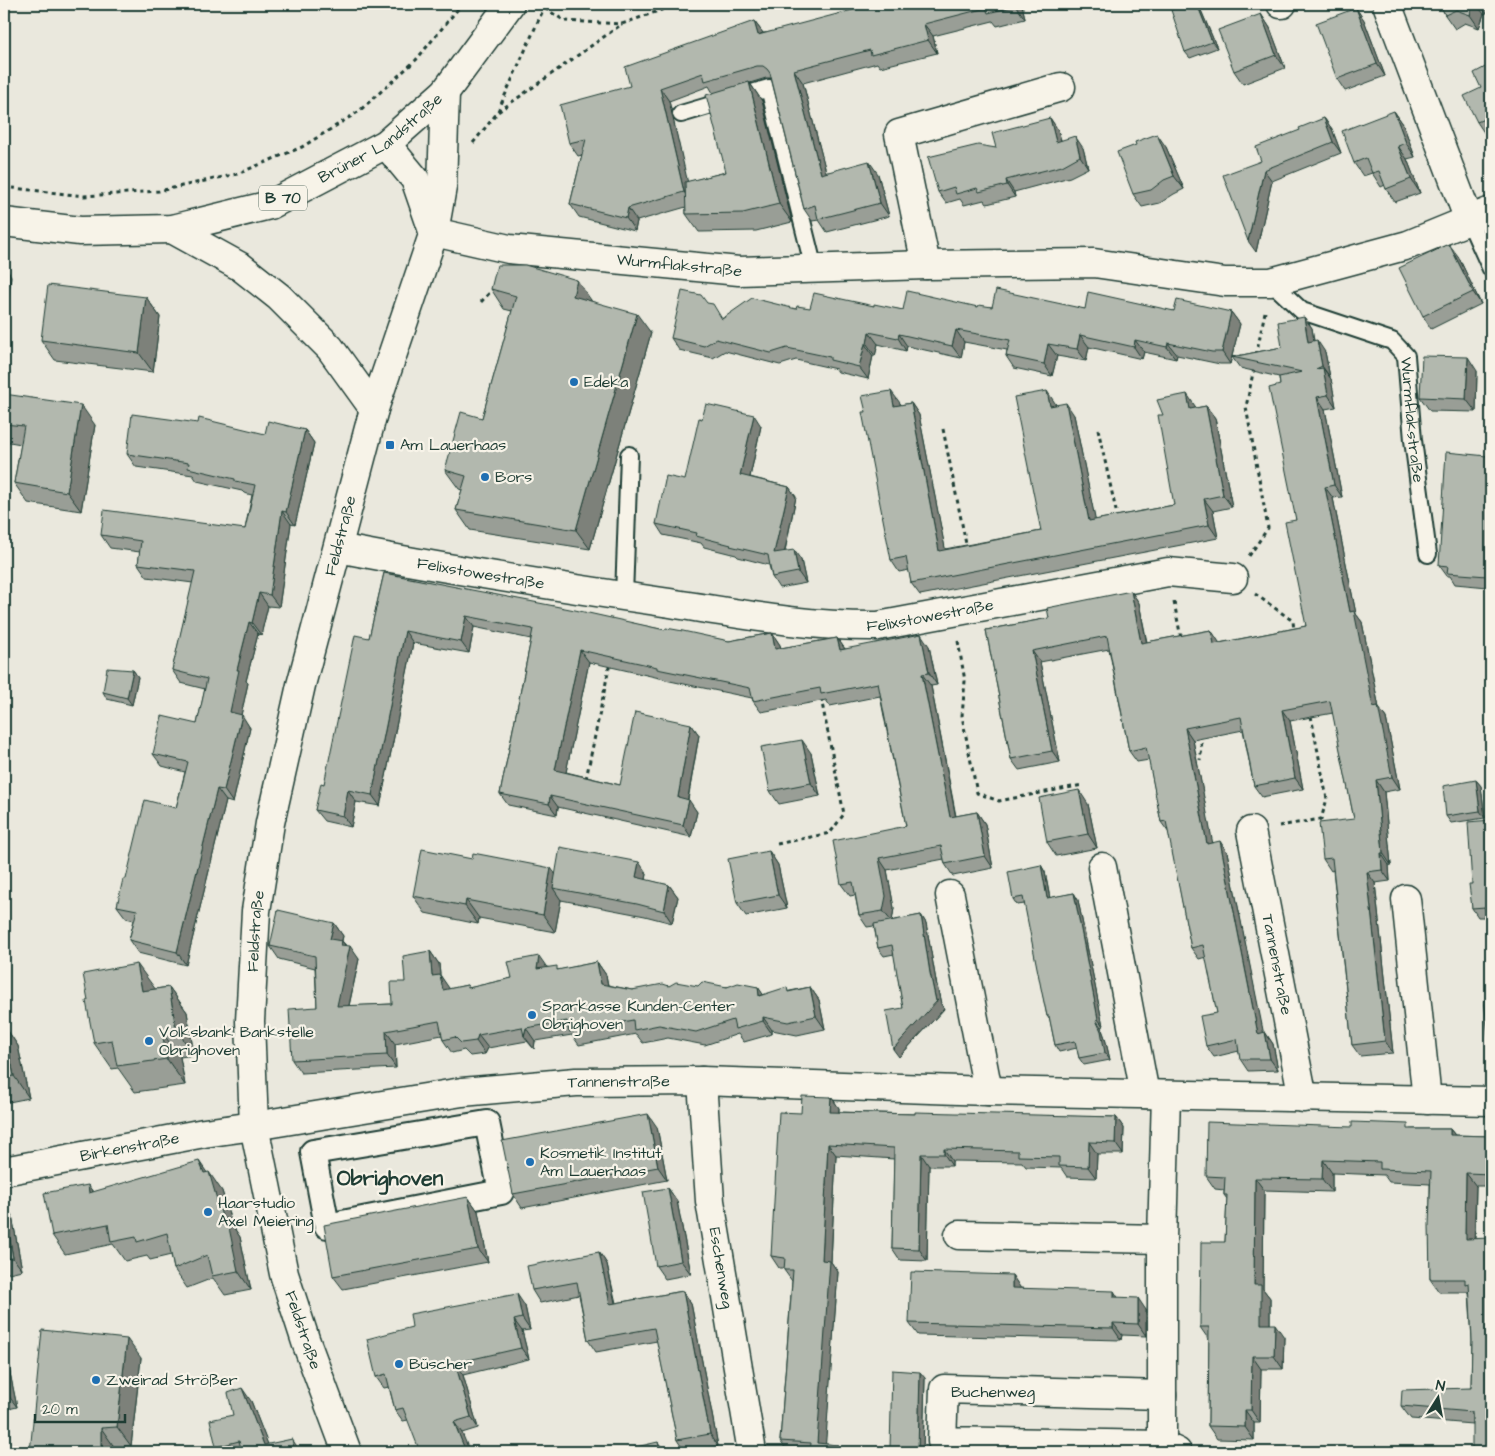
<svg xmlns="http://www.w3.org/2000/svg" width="1495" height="1456" font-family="'Architects Daughter',sans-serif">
<rect width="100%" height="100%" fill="#eae8dd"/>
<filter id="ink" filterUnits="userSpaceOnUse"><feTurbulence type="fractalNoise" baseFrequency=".02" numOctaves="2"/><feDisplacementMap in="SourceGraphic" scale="10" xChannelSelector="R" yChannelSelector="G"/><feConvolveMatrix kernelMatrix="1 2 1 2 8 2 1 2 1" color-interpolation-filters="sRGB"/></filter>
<g filter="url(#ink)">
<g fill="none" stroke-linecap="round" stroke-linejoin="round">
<defs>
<g id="service">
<polyline points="681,114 769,88 814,269"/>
<polyline points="1469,220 1491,269"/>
<path id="s1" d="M 1271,282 L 1302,311 L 1392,341 L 1406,356 L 1413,440 L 1428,554"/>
<polyline points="624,596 629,455"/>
</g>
<polygon id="pedestrian" points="487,1123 501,1192 327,1226 313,1152"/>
<g id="minor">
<polyline points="1281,4 1282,4"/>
<polyline points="1387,4 1469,220"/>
<path id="s2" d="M 434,232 L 509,249 L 739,271 L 926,265 L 1094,263 L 1225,282 L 1271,282 L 1408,245 L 1491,211"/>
<polyline points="926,265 899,134 1061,87"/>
<path id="s3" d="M 338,548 C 446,569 554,586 663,602 C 735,613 806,627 878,626 L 1168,572 L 1233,578"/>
<path id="s4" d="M 1251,831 L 1303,1098"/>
<polyline points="1102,867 1145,1094"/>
<polyline points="950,895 988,1091"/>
<polyline points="1406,899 1427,1100"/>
<path id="s5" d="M 702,1081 L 710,1201 L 752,1452"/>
<path id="s6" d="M 4,1171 L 204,1133 L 254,1126 L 462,1092 L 576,1082 L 702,1081 L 988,1091 L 1491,1101"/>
<polyline points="959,1235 1162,1239"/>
<polyline points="1162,1395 944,1389 942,1441 1162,1445 1177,1452"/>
<polyline points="1162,1445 1162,1239 1166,1095"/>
</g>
<g id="tertiary">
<polyline points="386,144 415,179 433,231"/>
<polyline points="172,229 241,267 279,297 330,348 374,409"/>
<path id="s7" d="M 347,1452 L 306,1342 L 284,1274 L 254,1126 L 250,1021 L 256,911 L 270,823 L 301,685 L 374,409 L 434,232 L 442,187 L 445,92"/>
</g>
<g id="primary">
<path id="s8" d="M 4,222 L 80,231 L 172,229 L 270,205 L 386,144 L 445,92 L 510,4"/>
</g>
</defs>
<use href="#service" stroke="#1f3d34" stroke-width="20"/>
<use href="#pedestrian" stroke="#1f3d34" stroke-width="28"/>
<use href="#minor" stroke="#1f3d34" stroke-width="31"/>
<use href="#tertiary" stroke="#1f3d34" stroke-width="31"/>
<use href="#primary" stroke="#1f3d34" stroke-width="31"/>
<g stroke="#1f3d34" stroke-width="3" stroke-dasharray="4 4" stroke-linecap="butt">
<polyline points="538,4 565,21 622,24"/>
<polyline points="498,111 544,8"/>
<polyline points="473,143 498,112 622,24 678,4"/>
<polyline points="4,187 84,196 159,191 237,174 302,147 358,112 416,60 462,4"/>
<polyline points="481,302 494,288"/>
<polyline points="1256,355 1265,312"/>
<polyline points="943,429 967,549"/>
<polyline points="1098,429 1118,520"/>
<polyline points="1249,556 1268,528 1246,407 1254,368"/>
<polyline points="1255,594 1293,621 1294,631"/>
<polyline points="1174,602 1181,638"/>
<polyline points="958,641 965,681 962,716 977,793 999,801 1083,785"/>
<polyline points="1199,735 1202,748 1200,760"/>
<polyline points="586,779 610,663"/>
<polyline points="1279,826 1321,819 1327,799 1311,716"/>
<polyline points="777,844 830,833 844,814 821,698"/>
</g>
<use href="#service" stroke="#f7f3e8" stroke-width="16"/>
<use href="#pedestrian" stroke="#f7f3e8" stroke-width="24"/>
<use href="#minor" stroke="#f7f3e8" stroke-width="28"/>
<use href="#tertiary" stroke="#f7f3e8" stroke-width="28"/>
<use href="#primary" stroke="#f7f3e8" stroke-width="28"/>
</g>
<g fill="#999e96" stroke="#1f3d34" fill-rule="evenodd">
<path d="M 1022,4 L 1025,19 L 997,26 L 993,21 L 933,36 L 937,53 L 880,67 L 877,63 L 803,83 L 826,172 L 878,174 L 889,216 L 827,232 L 819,220 L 812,221 L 804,209 L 771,78 L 766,78 L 750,83 L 762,101 L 792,222 L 756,231 L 699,232 L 686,214 L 686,207 L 637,221 L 635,231 L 579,217 L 570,204 L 582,155 L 578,156 L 569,143 L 630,86 L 754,21 L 763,33 ZM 709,86 L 713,93 L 726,172 L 687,182 L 669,101 Z"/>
<polygon points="1101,4 1113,4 1103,6"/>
<polygon points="1440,4 1491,4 1491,11 1484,14 1479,28 1465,23 1455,29 1445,15"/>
<polygon points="1200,8 1217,48 1190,58 1185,52"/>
<polygon points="1356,8 1364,20 1385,76 1345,91 1337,79"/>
<polygon points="1261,14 1270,28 1285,68 1243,84 1234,71"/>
<polygon points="1491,64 1491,131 1485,134 1477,122 1481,88"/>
<polygon points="1394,111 1403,124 1415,157 1407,159 1420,193 1395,202 1386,189 1385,185 1381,187 1372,173 1363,176 1354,163"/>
<polygon points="1050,118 1058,130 1061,140 1083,148 1088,168 1070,177 1014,192 1015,197 987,204 984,200 964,205 960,199 946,203 938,192 996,148"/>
<polygon points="1324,118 1332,129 1341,153 1272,181 1256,252 1261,161 1300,130"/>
<polygon points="1166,147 1184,189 1174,194 1160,203 1142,207 1133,194"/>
<polygon points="1458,256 1481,304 1431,329 1423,316"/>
<polygon points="491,289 591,300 591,301 651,333 590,549 470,530 456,510 462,490 459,489 445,470 482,418 512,311 504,309"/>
<polygon points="146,297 160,317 153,372 55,360 41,340"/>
<polygon points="874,306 903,310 978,307 1231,312 1240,324 1230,364 1220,364 1177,355 1176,359 1144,352 1142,359 1089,347 1086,361 1057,356 1052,376 1014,368 1006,356 1007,350 964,342 961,358 907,346 906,351 878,344 875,356 873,356 868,379 838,372 836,369 796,360 780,365 725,351 713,358 679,350 671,338 723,318 796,309"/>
<polygon points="1304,317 1312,328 1314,341 1325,352 1330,377 1330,378 1331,379 1336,407 1325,409 1342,497 1333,498 1356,614 1362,622 1379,708 1386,718 1400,789 1384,792 1391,865 1389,865 1390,881 1375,883 1393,1053 1360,1056 1352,1045 1333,870 1331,871 1323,859 1354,819 1333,713 1290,721 1303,789 1262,797 1254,786 1243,730 1193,740 1212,842 1227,852 1263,1033 1265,1032 1273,1044 1278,1070 1248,1071 1240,1059 1239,1051 1214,1057 1206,1046 1217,1013 1206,957 1199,959 1191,948 1169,833 1161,822 1149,760 1137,762 1129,751 1109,649 1040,662 1060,762 1019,770 1011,759 986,630 1049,618 1131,591 1139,603 1147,642 1211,630 1219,643 1306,626 1296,520 1279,377 1240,368 1232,357 1282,347"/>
<polygon points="1477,371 1476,412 1430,411 1420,397"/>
<polygon points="4,394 95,425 81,511 28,503 14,483 21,444 4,441"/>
<polygon points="900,403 900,405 911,403 919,415 945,549 1041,531 1055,403 1056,405 1074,415 1095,520 1174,505 1195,406 1196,408 1206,406 1215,418 1232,507 1213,511 1218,538 920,595 911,583 909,570 899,572 891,560"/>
<polygon points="761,426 750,477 789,487 796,497 785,551 801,560 806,583 779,588 772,577 769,565 738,557 736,555 704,547 701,543 663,535 656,524 685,480"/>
<polygon points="305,430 314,443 295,525 291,524 279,607 268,606 261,635 258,634 246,681 248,683 241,715 250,728 233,803 226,801 186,965 138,953 129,940 134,920 126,918 117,906 126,879 176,808 185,772 162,766 153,754 197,724 205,689 181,683 172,670 193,583 147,577 138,564 140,552 110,548 101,535 245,529 252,495 244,493 242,491 197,481 193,475 136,467 127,454 265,434"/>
<polygon points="1491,445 1491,591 1488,587 1455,584 1450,576 1447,576 1439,565 1487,456"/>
<polygon points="384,573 665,630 729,641 772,633 780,645 781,648 837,638 845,649 929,646 937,685 931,686 956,816 977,812 985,824 993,868 953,876 945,864 944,859 887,870 894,908 892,921 921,915 926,923 936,981 941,1004 944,1009 899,1057 903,1008 894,954 884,956 878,948 874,926 867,927 859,915 855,895 850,896 841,884 906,826 880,696 830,706 826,700 761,712 753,701 752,698 665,680 664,679 589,662 566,772 620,785 691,724 699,735 688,800 697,812 691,837 558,807 557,815 508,805 500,794 531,639 474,627 469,653 413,643 380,806 356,802 351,827 324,821 315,810 324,784 369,638"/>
<polygon points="133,670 138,677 132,705 107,699 103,692"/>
<polygon points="811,753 820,796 779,804 770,791"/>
<polygon points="1476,780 1481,786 1485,818 1451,823 1446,816"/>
<polygon points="1088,804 1097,848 1056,856 1047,842"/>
<polygon points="1491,820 1486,917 1478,917 1472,908 1472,884"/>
<polygon points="769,851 778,865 787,908 746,916 737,903"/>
<polygon points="472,859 555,874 647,874 646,880 669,885 678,897 672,923 645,916 561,900 555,932 479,918 478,924 425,913 413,896"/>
<polygon points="1041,865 1045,872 1050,898 1074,893 1078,900 1103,1026 1101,1027 1105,1038 1110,1060 1084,1065 1079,1058 1077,1048 1059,1052 1055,1045 1050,1020 1047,1016 1025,904 1017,905 1013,899"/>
<polygon points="334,923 343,936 342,941 359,959 349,1006 392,1004 405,982 430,951 439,964 440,975 449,989 467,985 469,988 512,978 547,967 559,970 597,962 606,975 608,985 632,990 669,986 758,987 763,995 790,991 810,987 819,1000 825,1029 797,1035 772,1030 772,1034 744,1042 738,1034 705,1045 668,1038 643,1043 636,1034 579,1045 572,1035 535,1041 534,1049 527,1041 488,1048 485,1054 470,1056 464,1050 452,1053 443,1040 442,1035 395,1044 396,1068 301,1073 292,1060 317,1007 315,968 279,959 270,946"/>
<polygon points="169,987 187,1012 194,1055 180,1057 185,1085 135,1092 118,1068 112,1069 94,1043 155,989"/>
<polygon points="4,1025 18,1046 29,1098 4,1103"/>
<polygon points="831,1097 839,1108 839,1112 915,1114 1116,1117 1124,1128 1123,1154 1097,1154 1096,1178 1067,1177 1061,1168 1026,1167 1022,1162 952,1161 952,1166 929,1166 927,1261 900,1260 892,1248 894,1159 836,1155 831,1262 838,1272 825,1444 838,1445 842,1452 788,1452 780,1441 792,1281 784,1270 784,1268 779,1268 771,1256 801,1113"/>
<polygon points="657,1127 667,1180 522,1208 513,1194"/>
<polygon points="1412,1129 1450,1129 1455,1135 1491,1136 1491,1186 1476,1186 1472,1424 1411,1419 1401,1406 1471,1388 1472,1340 1469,1292 1439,1292 1430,1279 1430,1184 1389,1182 1384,1175 1332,1173 1332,1192 1264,1190 1263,1289 1270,1298 1270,1324 1284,1337 1283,1369 1261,1369 1260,1423 1254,1423 1254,1440 1217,1439 1208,1426 1209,1340 1200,1327 1225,1242 1227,1199 1224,1195 1224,1190 1215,1189 1206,1176"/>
<polygon points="207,1173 222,1191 232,1225 240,1237 251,1290 225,1295 213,1278 187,1288 174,1269 171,1255 150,1260 147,1256 125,1261 113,1244 65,1254 52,1235 88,1185 93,1192"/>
<polygon points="668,1188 677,1201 691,1274 665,1279 656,1266"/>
<polygon points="468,1197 478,1211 488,1262 343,1289 333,1276"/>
<polygon points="4,1204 12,1216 22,1270 4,1274"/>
<polygon points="599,1252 607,1264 616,1303 683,1291 691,1303 718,1446 685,1452 677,1440 657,1341 596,1352 588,1340 579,1295 540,1303 532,1290"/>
<polygon points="1012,1275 1020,1288 1118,1298 1146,1310 1146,1336 1122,1335 1121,1340 918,1335 909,1323"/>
<polygon points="525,1306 530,1330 522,1331 529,1359 463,1375 478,1428 462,1433 408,1420 403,1421 395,1410 389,1387 384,1388 376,1377"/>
<polygon points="4,1344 17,1407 4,1410"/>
<polygon points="141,1358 131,1446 30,1452"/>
<polygon points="925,1378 923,1452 893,1452 890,1449"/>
<polygon points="251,1401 268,1445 295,1452 220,1452 216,1447 233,1415"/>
</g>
<g fill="#7d817a" stroke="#1f3d34">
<polygon points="1016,4 1022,4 1025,19 1016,6"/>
<polygon points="1197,4 1200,8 1217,48 1212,42"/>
<polygon points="1473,4 1476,4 1484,14 1479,28 1470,15"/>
<polygon points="1356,8 1364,20 1385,76 1377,64"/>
<polygon points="1261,14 1270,28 1285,68 1276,55"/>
<polygon points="754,21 763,33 758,35"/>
<polygon points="924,24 933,36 937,53 928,40"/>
<polygon points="794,70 803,83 830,187 821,174"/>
<polygon points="749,82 762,101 792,222 779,204"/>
<polygon points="660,88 669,101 693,205 684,192"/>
<polygon points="1394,111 1403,124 1415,157 1406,143"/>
<polygon points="1050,118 1058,130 1064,153 1056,142"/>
<polygon points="1324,118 1332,129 1341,153 1333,142"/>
<polygon points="1157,134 1166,147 1184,189 1174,176"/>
<polygon points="1075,136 1083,148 1088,168 1080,156"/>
<polygon points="1398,146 1407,159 1420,193 1411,179"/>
<polygon points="869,161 878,174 889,216 880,203"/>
<polygon points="1264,170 1272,181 1256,252 1248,241"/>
<polygon points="1006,180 1014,192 1015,197 1007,185"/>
<polygon points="628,208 637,221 635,231 626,218"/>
<polygon points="1449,244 1458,256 1481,304 1473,292"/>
<polygon points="4,265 11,276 6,321 4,318"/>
<polygon points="577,280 591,300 587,315 573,296"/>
<polygon points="146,297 160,317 153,372 139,353"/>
<polygon points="1231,312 1240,324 1230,364 1222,352"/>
<polygon points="637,314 651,333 590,549 576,530"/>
<polygon points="1304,317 1312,328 1316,354 1308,342"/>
<polygon points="956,330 964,342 961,358 952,346"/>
<polygon points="869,332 878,344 875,356 867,344"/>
<polygon points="899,334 907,346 906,351 898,338"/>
<polygon points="1080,335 1089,347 1086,361 1077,349"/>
<polygon points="1135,340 1144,352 1142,359 1134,347"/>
<polygon points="1317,340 1325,352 1330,377 1322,366"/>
<polygon points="1168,343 1177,355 1176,359 1167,347"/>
<polygon points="865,344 873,356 868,379 859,367"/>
<polygon points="1048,344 1057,356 1052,376 1044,364"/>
<polygon points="1468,357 1477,371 1476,412 1466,399"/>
<polygon points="1323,368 1331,379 1336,407 1328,395"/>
<polygon points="891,391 900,403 903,418 894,406"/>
<polygon points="1047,391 1055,403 1058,418 1050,406"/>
<polygon points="1187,394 1195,406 1198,422 1190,409"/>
<polygon points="1317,397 1325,409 1342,497 1334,485"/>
<polygon points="911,403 919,415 948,563 939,551"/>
<polygon points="1066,403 1074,415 1098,533 1089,521"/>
<polygon points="81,405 95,425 81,511 67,492"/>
<polygon points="1206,406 1215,418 1232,507 1223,495"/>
<polygon points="754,415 761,426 748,486 740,475"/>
<polygon points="305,430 314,443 295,525 286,512"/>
<polygon points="789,487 796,497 782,564 774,553"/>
<polygon points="1325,487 1333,498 1356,614 1362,622 1379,708 1386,718 1400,789 1392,777 1373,707 1350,612"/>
<polygon points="1204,499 1213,511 1218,538 1209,525"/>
<polygon points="282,511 291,524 279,607 270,595"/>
<polygon points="794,550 801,560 806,583 798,572"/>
<polygon points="1131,591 1139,603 1149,655 1141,643"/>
<polygon points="259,593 268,606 261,635 252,623"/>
<polygon points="466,616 474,627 469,653 461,642"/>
<polygon points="249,622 258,634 246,681 248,683 239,725 230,712 237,670"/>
<polygon points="1211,630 1219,642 1222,656 1214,644"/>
<polygon points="405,631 413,643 380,806 372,795"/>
<polygon points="772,633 780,645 783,661 775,649"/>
<polygon points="921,634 929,646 937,685 929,673"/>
<polygon points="837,638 845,649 840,650"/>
<polygon points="580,650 589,662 564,782 555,770"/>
<polygon points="1032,651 1040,662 1060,762 1052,751"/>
<polygon points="133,670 138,677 132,705 127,698"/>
<polygon points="922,674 931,686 958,829 950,817"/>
<polygon points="1282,710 1290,721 1303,789 1295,778"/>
<polygon points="242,715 250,728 233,803 224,790"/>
<polygon points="691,724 699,735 686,809 678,797"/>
<polygon points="1185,728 1193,740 1215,855 1207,844"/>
<polygon points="802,740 811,753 820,796 811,783"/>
<polygon points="1376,780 1384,792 1391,865 1383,853"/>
<polygon points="1476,780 1481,786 1485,818 1480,811"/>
<polygon points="217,789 226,801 186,965 177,952"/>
<polygon points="348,790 356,802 351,827 343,816"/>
<polygon points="1079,790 1088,804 1097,848 1088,834"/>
<polygon points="550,796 558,807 557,815 549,804"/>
<polygon points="689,800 697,812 691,837 683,825"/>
<polygon points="977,812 985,824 993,868 985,856"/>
<polygon points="1220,841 1227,852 1266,1045 1258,1034"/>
<polygon points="769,851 778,865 787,908 778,895"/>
<polygon points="1381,853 1389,865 1390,881 1382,870"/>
<polygon points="879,858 887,870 894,908 892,922 883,911"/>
<polygon points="639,862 647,874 644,890 636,877"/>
<polygon points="1041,865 1045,872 1051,905 1047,898"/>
<polygon points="551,868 564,886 553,888 561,900 555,932 543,915"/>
<polygon points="1367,872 1375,883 1393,1053 1385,1041"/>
<polygon points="669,885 678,897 672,923 664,911"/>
<polygon points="1074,893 1078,900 1103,1026 1098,1019"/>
<polygon points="466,900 479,918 478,924 465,906"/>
<polygon points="921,915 926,923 936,981 941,1004 944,1009 899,1057 893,1049 936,1001 930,973"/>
<polygon points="334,923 343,936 339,952 330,939"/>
<polygon points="342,941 349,951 350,946 359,959 346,1019 337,1006 341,945"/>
<polygon points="430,951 439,964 440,975 449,988 452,1003 432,976"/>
<polygon points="539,956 548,969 537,969"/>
<polygon points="597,962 606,975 610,997 601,984"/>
<polygon points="137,964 156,990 142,991"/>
<polygon points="169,987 187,1012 194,1055 176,1029"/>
<polygon points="758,987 767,1000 759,996"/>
<polygon points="810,987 819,1000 825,1029 816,1016"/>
<polygon points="763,1017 772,1030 772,1034 763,1021"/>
<polygon points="1096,1020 1101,1027 1105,1038 1110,1060 1105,1053"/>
<polygon points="4,1025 18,1046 29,1098 14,1076"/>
<polygon points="526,1028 535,1041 534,1049 524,1036"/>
<polygon points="386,1031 395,1044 396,1068 387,1055"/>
<polygon points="162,1032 180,1057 185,1085 167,1059"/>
<polygon points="1265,1032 1273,1044 1278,1070 1270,1059"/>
<polygon points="478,1035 488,1048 485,1054 476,1041"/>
<polygon points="831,1097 839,1108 838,1123 830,1112"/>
<polygon points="648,1114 657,1127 667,1180 658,1167"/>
<polygon points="1116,1117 1124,1128 1123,1154 1115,1143"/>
<polygon points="1450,1129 1460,1142 1450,1135"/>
<polygon points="1089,1142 1097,1154 1096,1178 1088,1167"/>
<polygon points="828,1144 836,1155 831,1262 838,1272 825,1452 817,1443 822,1260"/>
<polygon points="944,1149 952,1161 952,1166 944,1154"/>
<polygon points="921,1154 929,1166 927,1261 919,1249"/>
<polygon points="1323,1160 1332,1173 1332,1192 1322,1179"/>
<polygon points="199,1161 210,1177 209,1172 222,1191 232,1225 240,1237 251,1290 238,1271 223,1220"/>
<polygon points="1466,1173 1476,1186 1474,1245 1466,1239 1465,1234"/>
<polygon points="1255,1178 1264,1190 1263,1289 1270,1298 1270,1337 1261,1324 1254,1285"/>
<polygon points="88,1185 101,1204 89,1193"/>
<polygon points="668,1188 677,1201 691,1274 681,1261"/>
<polygon points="468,1197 478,1211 488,1262 478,1249"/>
<polygon points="4,1204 12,1216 22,1270 13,1258"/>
<polygon points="599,1252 607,1264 618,1317 610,1304"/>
<polygon points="1012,1275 1020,1287 1020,1300 1012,1288"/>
<polygon points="683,1291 691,1303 718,1446 710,1434"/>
<polygon points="1114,1291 1122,1304 1114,1297"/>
<polygon points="517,1294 525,1306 530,1330 522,1318"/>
<polygon points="1138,1298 1146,1310 1146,1336 1138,1324"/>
<polygon points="514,1320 522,1331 529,1359 521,1348"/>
<polygon points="1113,1323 1122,1335 1121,1340 1113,1328"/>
<polygon points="1275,1324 1284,1337 1283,1369 1274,1356"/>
<polygon points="127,1339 141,1358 131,1446 117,1427"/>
<polygon points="4,1344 17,1407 8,1395 4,1373"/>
<polygon points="1252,1356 1261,1369 1260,1423 1251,1410"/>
<polygon points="455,1363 463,1375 478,1428 471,1417"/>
<polygon points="920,1372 925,1378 923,1452 920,1452 918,1450"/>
<polygon points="242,1388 251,1401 271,1452 264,1445"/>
<polygon points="1245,1410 1254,1423 1254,1440 1245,1427"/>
<polygon points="454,1422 462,1433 470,1452 466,1452"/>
<polygon points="101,1428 115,1448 115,1452 101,1452"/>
<polygon points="292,1439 300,1451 301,1452 295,1452"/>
<polygon points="658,1442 663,1449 663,1452 660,1452"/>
<polygon points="838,1445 842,1452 837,1452"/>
</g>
<g fill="#b2b8ae" stroke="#1f3d34">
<polygon points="875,4 1016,4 1016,6 988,13 986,8 924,24 928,40 871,55 870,50 794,70 821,174 869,161 880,203 818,219 815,205 804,209 770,73 767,69 763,66 757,66 705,81 703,73 660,88 684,192 628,208 626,218 570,204 586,139 569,143 560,105 630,86 625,67 754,21 758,35"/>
<polygon points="1188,4 1197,4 1212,42 1185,52 1171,10"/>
<polygon points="1440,4 1473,4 1470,15 1456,10 1445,15"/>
<polygon points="1356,8 1377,64 1337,79 1316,23"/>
<polygon points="1261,14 1276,55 1234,71 1218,30"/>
<polygon points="1491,64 1491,116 1477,122 1464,96 1481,88 1474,73"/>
<polygon points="749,82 779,204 743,213 686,214 685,182 726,172 706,95"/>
<polygon points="1394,111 1406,143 1398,146 1411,179 1386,189 1379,171 1372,173 1366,158 1354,163 1342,131"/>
<polygon points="1050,118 1056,142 1075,136 1080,156 1062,166 1006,180 1007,185 979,192 977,188 956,194 954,187 938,192 928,157 978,145 996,148 992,133"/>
<polygon points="1324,118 1333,142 1264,170 1248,241 1223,175 1261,161 1256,147 1300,130 1299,128"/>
<polygon points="1157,134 1174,176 1164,180 1151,190 1133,194 1117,152 1136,145 1135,142"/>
<polygon points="1449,244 1473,292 1423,316 1399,268"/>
<polygon points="497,265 525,265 577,280 573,296 637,314 576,530 456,510 466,476 445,470 461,412 482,418 516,296 491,289"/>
<polygon points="48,285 146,297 139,353 41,340"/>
<polygon points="996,290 1085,309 1088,292 1174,311 1177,300 1231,312 1222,352 1212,352 1168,343 1167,347 1135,340 1134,347 1080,335 1077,349 1048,344 1044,364 1006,356 1010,340 956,330 952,346 899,334 898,338 869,332 867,344 865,344 859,367 830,360 830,357 787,348 771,353 716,339 704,346 671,338 682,291 701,295 707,303 713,304 722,319 752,298 796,309 797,306 810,308 814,293 874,306 874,304 903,310 907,291 978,307 979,305 992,307"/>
<polygon points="1304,317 1308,342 1317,340 1322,366 1316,369 1323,368 1328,395 1317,397 1334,485 1325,487 1350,612 1354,611 1373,707 1378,706 1392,777 1376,780 1383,853 1381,853 1382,870 1367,872 1385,1041 1352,1045 1332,858 1323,859 1319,823 1354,819 1330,701 1282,710 1295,778 1254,786 1241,717 1185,728 1207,844 1220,841 1258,1034 1265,1032 1270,1059 1240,1059 1237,1039 1206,1046 1200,1016 1217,1013 1203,945 1191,948 1166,821 1161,822 1146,747 1129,751 1107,636 1032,651 1052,751 1011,759 986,630 1049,618 1047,608 1131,591 1141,643 1211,630 1214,644 1306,626 1285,522 1296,520 1269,388 1280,385 1279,377 1302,372 1232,357 1282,347 1278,322"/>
<polygon points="1422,356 1468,357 1466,399 1420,397"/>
<polygon points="891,391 894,406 911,403 939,551 1041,531 1014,397 1047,391 1050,406 1066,403 1089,521 1174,505 1158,415 1163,415 1157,400 1187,394 1190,409 1206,406 1223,495 1204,499 1209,525 911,583 906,557 891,560 862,412 866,412 862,396"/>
<polygon points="4,394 81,405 67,492 14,483 24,426 4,424"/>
<polygon points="706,404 754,415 740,475 789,487 774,553 794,550 798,572 772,577 768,555 730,546 731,545 696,536 697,533 656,524 666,476 685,480 699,418 702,419"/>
<polygon points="132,414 198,423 199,418 265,434 268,421 305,430 286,512 282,511 270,595 259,593 252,623 249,622 237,670 239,670 230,712 242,715 224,790 217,789 177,952 129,940 137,910 117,906 123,879 126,879 145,800 176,808 188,762 153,754 162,716 197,724 207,679 172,670 195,571 138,564 141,541 101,535 104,510 245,529 255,485 235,481 235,479 188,468 189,463 127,454"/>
<polygon points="1488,444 1491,445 1491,586 1488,586 1487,576 1447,573 1448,566 1439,565 1446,452 1487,456"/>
<polygon points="384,573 575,610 665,630 666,628 683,631 729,641 772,633 775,649 837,638 840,650 921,634 929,673 922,674 950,817 977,812 985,856 945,864 941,846 879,858 886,896 883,911 859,915 853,882 841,884 833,841 906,826 878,683 821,694 820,688 753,701 750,688 657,669 657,667 580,650 555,770 620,785 635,712 691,724 678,797 689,800 683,825 550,796 549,804 500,794 533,629 466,616 461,642 405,631 372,795 348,790 343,816 315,810 321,783 324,784 355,635 369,638"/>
<polygon points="107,668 133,670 127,698 103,692"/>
<polygon points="802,740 811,783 770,791 761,747"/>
<polygon points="1476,780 1480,811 1446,816 1443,786"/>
<polygon points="1079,790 1088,834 1047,842 1039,798"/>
<polygon points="1491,820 1491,966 1485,907 1472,908 1469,884 1472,884 1468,822"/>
<polygon points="560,847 639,862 636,877 669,885 664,911 637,904 553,888"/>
<polygon points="422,849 472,859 473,853 551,868 543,915 466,900 465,906 413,896"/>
<polygon points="769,851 778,895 737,903 728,859"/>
<polygon points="1041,865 1047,898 1074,893 1098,1019 1096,1020 1101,1031 1105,1053 1079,1058 1075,1041 1055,1045 1049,1016 1047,1016 1042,993 1023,897 1013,899 1008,872"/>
<polygon points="278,910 334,923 330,939 342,941 341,945 350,946 337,1006 392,1004 391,982 405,982 403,956 430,951 432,976 440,975 443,990 467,985 468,988 512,978 508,962 539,956 537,969 557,966 557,970 597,962 601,984 632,990 663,984 669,986 676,982 698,986 702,982 727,987 738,983 758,987 759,996 787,987 788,992 810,987 816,1016 788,1022 763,1017 763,1021 735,1029 733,1020 696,1032 659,1025 634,1030 633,1020 569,1032 567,1021 526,1028 524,1036 522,1027 478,1035 476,1041 461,1043 455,1037 443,1040 439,1021 386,1031 387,1055 292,1060 289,1009 317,1007 315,956 270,946"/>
<polygon points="921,915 930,973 936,1001 938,1000 893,1049 886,1011 903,1008 892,945 878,948 874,924"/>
<polygon points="137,964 142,991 169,987 176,1029 162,1032 167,1059 117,1066 112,1040 94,1043 86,1001 88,1000 83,974"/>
<polygon points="1490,994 1491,994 1491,1052 1490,1052 1484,1000 1490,1000"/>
<polygon points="4,1027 14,1076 4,1078"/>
<polygon points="802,1096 831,1097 830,1112 915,1114 915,1112 1116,1117 1115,1143 1089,1142 1088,1167 1059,1166 1059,1157 1018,1156 1018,1151 944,1149 944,1154 921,1154 919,1249 892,1248 894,1148 828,1144 822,1260 830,1261 817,1443 838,1445 837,1452 810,1452 811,1443 780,1441 793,1270 784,1270 785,1258 771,1256 779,1112 801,1113"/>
<polygon points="648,1114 658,1167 513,1194 502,1141"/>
<polygon points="1207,1122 1352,1127 1352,1122 1408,1124 1408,1129 1450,1129 1450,1135 1491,1136 1491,1174 1466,1173 1465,1234 1466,1234 1466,1239 1491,1238 1491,1452 1472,1452 1472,1412 1401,1406 1402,1390 1471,1388 1472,1340 1469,1283 1465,1284 1465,1279 1430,1279 1429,1225 1431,1171 1380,1169 1380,1162 1323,1160 1322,1179 1255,1178 1254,1285 1261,1285 1261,1324 1275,1324 1274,1356 1252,1356 1251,1410 1245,1410 1245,1427 1208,1426 1209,1327 1200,1327 1201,1242 1225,1242 1227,1195 1224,1195 1225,1177 1206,1176"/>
<polygon points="199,1161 204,1173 209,1172 223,1220 227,1218 238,1271 212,1276 207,1255 174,1269 167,1233 137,1242 136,1237 111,1242 108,1224 52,1235 44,1193 88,1185 89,1193"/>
<polygon points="668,1188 681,1261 656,1266 643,1192"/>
<polygon points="468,1197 478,1249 333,1276 324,1225"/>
<polygon points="4,1207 13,1258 4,1259"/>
<polygon points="599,1252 610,1304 683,1291 710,1434 677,1440 654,1328 588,1340 577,1282 532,1290 527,1266"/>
<polygon points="911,1272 1012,1275 1012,1288 1114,1291 1114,1297 1138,1298 1138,1324 1113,1323 1113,1328 909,1323"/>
<polygon points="517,1294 522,1318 514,1320 521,1348 455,1363 471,1417 454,1422 466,1452 420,1452 403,1408 395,1410 386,1374 376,1377 367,1339 412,1327 410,1314"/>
<polygon points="42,1330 127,1339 117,1427 101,1428 101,1452 30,1452"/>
<polygon points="892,1370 920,1372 918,1450 890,1449"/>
<polygon points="4,1373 8,1395 4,1396"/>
<polygon points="242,1388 264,1445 292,1439 295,1452 242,1452 239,1441 216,1447 210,1420 233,1415 228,1393"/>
<polygon points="658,1442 660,1452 614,1452"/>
</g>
</g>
<g fill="#1f6fb2" stroke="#f7f3e8" stroke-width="2">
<circle cx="574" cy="382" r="5"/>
<rect x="385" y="440" width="10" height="10" rx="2.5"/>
<circle cx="485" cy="477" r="5"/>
<circle cx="532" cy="1015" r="5"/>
<circle cx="149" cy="1041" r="5"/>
<circle cx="530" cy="1162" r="5"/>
<circle cx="208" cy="1212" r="5"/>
<circle cx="399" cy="1364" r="5"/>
<circle cx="96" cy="1380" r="5"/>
</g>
<g text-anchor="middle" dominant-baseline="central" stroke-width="4.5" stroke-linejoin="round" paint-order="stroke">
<rect fill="#f7f3e8" stroke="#60746a" stroke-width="1" x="259" y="185.5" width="48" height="25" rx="4"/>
<g font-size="15" font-weight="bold" fill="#1f3d34">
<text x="283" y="198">B 70</text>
</g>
<g font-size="16" fill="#1f3d34" stroke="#f7f3e8">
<text stroke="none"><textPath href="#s8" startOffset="399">Brüner Landstraße</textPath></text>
<text stroke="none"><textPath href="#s2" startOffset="248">Wurmflakstraße</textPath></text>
<text stroke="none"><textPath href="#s1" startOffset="222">Wurmflakstraße</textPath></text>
<text stroke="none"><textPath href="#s7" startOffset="940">Feldstraße</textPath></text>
<text stroke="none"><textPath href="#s3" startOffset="145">Felixstowestraße</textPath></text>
<text stroke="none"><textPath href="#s3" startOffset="599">Felixstowestraße</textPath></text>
<text stroke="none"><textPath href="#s7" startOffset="535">Feldstraße</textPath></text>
<text stroke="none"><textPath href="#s4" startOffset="136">Tannenstraße</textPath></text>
<text stroke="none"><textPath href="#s6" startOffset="622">Tannenstraße</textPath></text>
<text stroke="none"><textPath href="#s6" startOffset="128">Birkenstraße</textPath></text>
<text stroke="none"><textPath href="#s5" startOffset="188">Eschenweg</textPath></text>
<text transform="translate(303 1330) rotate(71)">Feldstraße</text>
<text x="993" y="1392">Buchenweg</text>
</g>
<g font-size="16" fill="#1f3d34" stroke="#f7f3e8" text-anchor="start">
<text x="584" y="382">Edeka</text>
<text x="400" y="445">Am Lauerhaas</text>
<text x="495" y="477">Bors</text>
<text x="542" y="1006">Sparkasse Kunden-Center<tspan x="542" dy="18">Obrighoven</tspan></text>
<text x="159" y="1032">Volksbank Bankstelle<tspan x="159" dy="18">Obrighoven</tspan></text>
<text x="540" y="1153">Kosmetik Institut<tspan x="540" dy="18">Am Lauerhaas</tspan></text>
<text x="218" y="1203">Haarstudio<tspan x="218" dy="18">Axel Meiering</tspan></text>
<text x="409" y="1364">Büscher</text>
<text x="106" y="1380">Zweirad Strößer</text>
</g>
<g font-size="21" font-weight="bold" fill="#1f3d34" stroke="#f7f3e8">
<text x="390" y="1178">Obrighoven</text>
</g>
</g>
<rect width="1495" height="1456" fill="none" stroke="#f7f3e8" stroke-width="20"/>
<rect x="10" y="10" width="1475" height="1436" fill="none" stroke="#1f3d34" stroke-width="2" filter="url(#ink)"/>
<g transform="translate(1438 1398) rotate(11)" stroke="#f7f3e8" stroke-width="4" paint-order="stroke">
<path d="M0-4L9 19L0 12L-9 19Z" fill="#1f3d34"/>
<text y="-8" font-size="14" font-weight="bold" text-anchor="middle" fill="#1f3d34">N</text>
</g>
<path d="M35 1414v8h90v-8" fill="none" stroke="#1f3d34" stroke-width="2.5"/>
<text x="42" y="1414" font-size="15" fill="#1f3d34" stroke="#f7f3e8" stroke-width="4" paint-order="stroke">20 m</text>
</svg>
